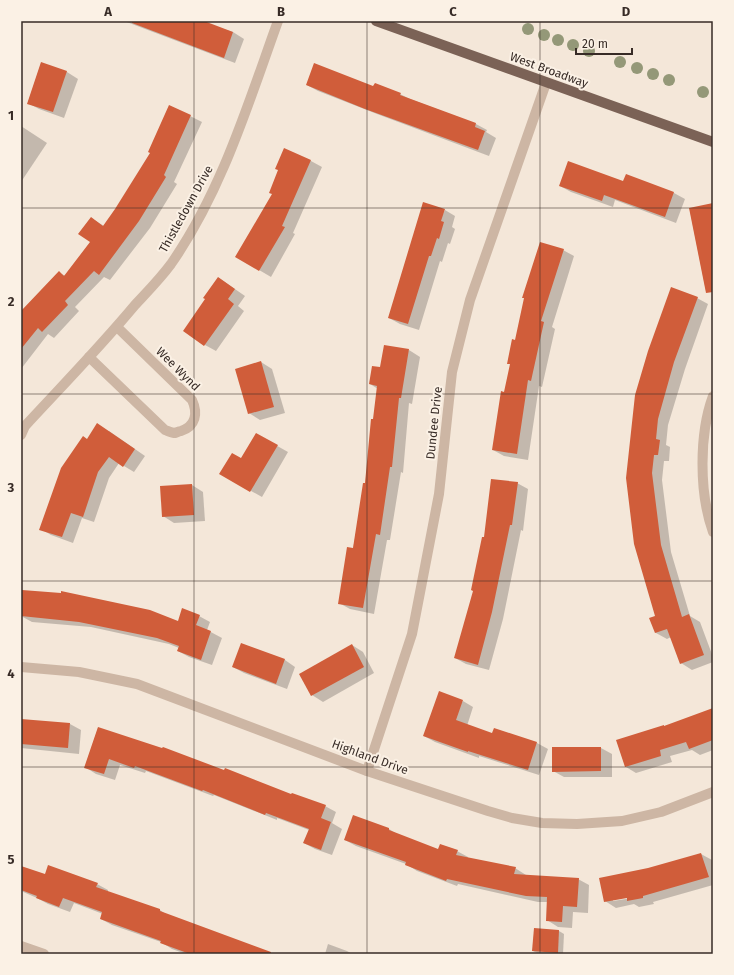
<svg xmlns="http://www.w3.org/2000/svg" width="734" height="975" font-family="'Fira Sans',sans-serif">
<rect width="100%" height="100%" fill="#f4e7d9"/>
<g fill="#0003" fill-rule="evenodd">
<polygon points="124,21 199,21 233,32 244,39 235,63"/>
<polygon points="41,64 67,72 78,79 64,118 39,109 28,103"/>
<polygon points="307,85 400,94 410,99 476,124 487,130 486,132 496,138 489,156 377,114 318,91"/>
<polygon points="170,106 202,122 174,182 177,184 150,228 110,280 104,277 75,307 79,311 54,338 48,334 21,369 21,313 59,273 66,276 91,242 91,218 104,226 116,210 151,152"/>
<polygon points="21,126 47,143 21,182"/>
<polygon points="284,150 311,161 322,167 293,233 295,234 271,277 237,257 273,194"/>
<polygon points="626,176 674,193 685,199 676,223 615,200 613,207 571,192 560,186 624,182"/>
<polygon points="445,210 455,216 452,227 455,229 450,244 448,243 442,262 440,261 419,330 400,324 389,318"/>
<polygon points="563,250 574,256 552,327 555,329 542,387 539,386 528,460 504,456 493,450 511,365 508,363 516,341"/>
<polygon points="219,278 245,296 238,306 244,311 216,351 205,345 206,299"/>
<polygon points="697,298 708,304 685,369 668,425 666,445 670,447 669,461 664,461 662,480 671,552 690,616 700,622 713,657 713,662 692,670 681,663 671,637 667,639 656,633 651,619 656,617 627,477"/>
<polygon points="409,350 420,357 412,404 409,403 403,473 401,472 390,540 387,540 374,614 350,609 339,603 353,549 365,484 378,389 370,384"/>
<polygon points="261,362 272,369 285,413 260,420 249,413"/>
<polygon points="109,431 145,456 134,472 119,463 109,478 94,522 82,518 73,543 51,535 41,529 87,440"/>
<polygon points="256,434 288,452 262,497 221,474 242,459"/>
<polygon points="517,483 528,489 523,531 521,530 503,619 489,670 466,664 455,658 474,591 485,538"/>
<polygon points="192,485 203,492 205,521 174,523 163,516"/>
<polygon points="23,591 178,622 199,616 210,622 207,630 222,638 212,665 189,657 178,651 179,648 169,644 91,627 32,622 21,616"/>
<polygon points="242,644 285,660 295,667 287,689 244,673 233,667"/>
<polygon points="352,645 363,652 374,673 323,702 312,695"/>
<polygon points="463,701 473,707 467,726 493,735 495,729 537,743 548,749 539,775 479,756 479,758 435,742 424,736"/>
<polygon points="713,710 713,750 700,755 692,750 670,756 672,762 636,773 626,767 665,727"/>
<polygon points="21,720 70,724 81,730 79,754 21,748"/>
<polygon points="98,728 291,796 325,806 336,812 332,823 342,829 332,855 315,849 304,843 309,830 277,818 277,820 214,795 213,796 146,771 145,773 120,765 115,780 96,774 85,767"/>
<polygon points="601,748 612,754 612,777 564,777 553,771"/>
<polygon points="389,829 400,836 439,850 457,851 468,857 468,858 515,868 526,875 526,876 578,879 589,885 588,913 573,912 572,928 558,927 547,920 548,902 538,902 458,884 457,886 417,871 406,864 356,846 345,840"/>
<path d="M 701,854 L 712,860 L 713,885 L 653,902 L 654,904 L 639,907 L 634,904 L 616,908 L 605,901 L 649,869 ZM 631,896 L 632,898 L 613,901 L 613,899 Z"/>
<polygon points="21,867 45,876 97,884 108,890 108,892 160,910 167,915 274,954 186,954 172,949 161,942 112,925 101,919 103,914 74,903 70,912 48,904 37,898 21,891"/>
<polygon points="535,929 559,931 564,934 563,954 539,954 533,951"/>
<polygon points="328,944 347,951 352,954 325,954"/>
</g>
<g fill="#d05d3a">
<polygon points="132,21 204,21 233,32 224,58 132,23"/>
<polygon points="41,62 67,71 53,112 27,104"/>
<polygon points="314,63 373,86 375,83 401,93 400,95 476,123 475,127 485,131 478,150 365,109 306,85"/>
<polygon points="169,105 191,115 164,175 166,177 139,221 99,275 94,271 65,301 68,305 42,332 38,328 21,349 21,311 59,271 64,276 90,242 78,234 91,217 103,226 115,209 150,153 148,152"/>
<polygon points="284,148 311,160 282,226 285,227 259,271 235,257 272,194 269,193 278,170 275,169"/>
<polygon points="568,161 623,181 626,174 674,192 665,217 604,195 602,201 559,186"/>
<polygon points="423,202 445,209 441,221 444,222 439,239 437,238 431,256 429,256 408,324 388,318"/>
<polygon points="713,203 713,292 706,293 689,208"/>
<polygon points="540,242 564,249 541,321 544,322 531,381 528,380 517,454 492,450 501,391 504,392 510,364 507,364 512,339 515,340 524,298 522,298"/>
<polygon points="218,277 235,289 228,299 234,304 204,346 183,331 205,299 203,298"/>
<polygon points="671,287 698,297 674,362 658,419 656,439 660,440 658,455 654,455 652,473 661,545 682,617 689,614 704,655 680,664 667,629 655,633 649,618 655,616 634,544 626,478 635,395 648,351"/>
<polygon points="384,345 409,349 401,398 399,398 392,467 390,467 380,535 376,534 363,608 338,604 347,547 353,548 363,483 365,483 371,419 373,419 377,386 369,384 372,366 380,367"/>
<polygon points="261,361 274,407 248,414 235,369"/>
<polygon points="97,423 135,449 123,467 109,457 98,472 83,517 71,513 62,537 39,530 61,468 83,436 87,439"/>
<polygon points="256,433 278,445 250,492 219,474 232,453 241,458"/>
<polygon points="491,479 518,482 512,525 510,525 492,612 478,665 454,658 473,591 471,590 482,537 484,537"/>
<polygon points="192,484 194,515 162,517 160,486"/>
<polygon points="22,590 61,593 61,591 150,610 178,621 182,608 200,615 196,625 211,631 201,660 177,651 179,646 157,638 79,622 21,616"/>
<polygon points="241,643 285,659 276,684 232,667"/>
<polygon points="352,644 364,667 311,696 299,674"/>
<polygon points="439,691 463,700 456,720 492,733 494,728 537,742 528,770 468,751 468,752 423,736"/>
<polygon points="713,708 713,740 689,749 686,742 660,750 661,756 625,767 616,740 664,725 664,726"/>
<polygon points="21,719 70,723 68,748 21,744"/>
<polygon points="98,727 162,748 163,747 224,770 225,768 291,794 292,793 326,805 321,818 331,822 321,850 303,843 309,829 266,813 265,815 203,790 202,791 135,766 134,768 109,759 104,774 84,768"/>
<polygon points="552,747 601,747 601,771 552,772"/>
<polygon points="353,815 389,828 389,830 438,849 440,844 458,850 456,855 516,867 514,874 579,878 577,907 563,906 562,922 546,921 547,897 526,896 447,879 446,881 405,865 406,862 344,840"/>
<polygon points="701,853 709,877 643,896 643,898 627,901 627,898 604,902 599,878 648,868"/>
<polygon points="48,865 98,883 96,887 160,909 160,911 271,952 271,954 190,954 160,943 161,941 100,919 102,912 63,898 59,907 36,898 37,896 21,890 21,866 45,874"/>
<polygon points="534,928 559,930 558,953 532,951"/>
</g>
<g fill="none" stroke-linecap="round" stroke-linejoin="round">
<g stroke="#cdb6a4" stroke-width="10">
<path d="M 89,357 L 165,430 C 168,431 172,433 175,433 C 175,433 180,431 181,431 C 196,426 198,413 192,400 L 117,327"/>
<path d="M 713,396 C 699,434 699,493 713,532"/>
<path d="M 21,435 L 25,426 C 62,386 100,347 135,305 C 147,292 160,279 171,264 C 222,191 248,104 278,21"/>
<polyline points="21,667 79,672 137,684 367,771 488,811 512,818 542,823 577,824 622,821 661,812 713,792"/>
<polyline points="367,771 412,634 439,494 452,372 470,300 546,83"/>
<polyline points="21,946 44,954"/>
</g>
<polyline stroke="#7b6256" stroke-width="10" points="376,21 713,142"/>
</g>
<g fill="#949878">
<circle cx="528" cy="29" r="6"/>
<circle cx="544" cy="35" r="6"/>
<circle cx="558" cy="40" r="6"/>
<circle cx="573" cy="45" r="6"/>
<circle cx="589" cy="51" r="6"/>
<circle cx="620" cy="62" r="6"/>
<circle cx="637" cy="68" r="6"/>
<circle cx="653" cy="74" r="6"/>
<circle cx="669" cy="80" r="6"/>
<circle cx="703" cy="92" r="6"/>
</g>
<path fill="none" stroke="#372b26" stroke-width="1" stroke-opacity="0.55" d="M 194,21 L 194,954M 367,21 L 367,954M 540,21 L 540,954M 21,208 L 713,208M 21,394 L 713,394M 21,581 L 713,581M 21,767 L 713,767"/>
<g text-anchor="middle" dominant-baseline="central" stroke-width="4" stroke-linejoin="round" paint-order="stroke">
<g font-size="12" fill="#372b26" stroke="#fbf1e5">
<text transform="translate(549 70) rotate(20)">West Broadway</text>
<text transform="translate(186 209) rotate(-61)">Thistledown Drive</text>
<text transform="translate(178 369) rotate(45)">Wee Wynd</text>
<text transform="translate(434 423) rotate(-84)">Dundee Drive</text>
<text transform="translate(370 757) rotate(20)">Highland Drive</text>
</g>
</g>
<rect width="734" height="975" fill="none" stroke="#fbf1e5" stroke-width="44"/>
<path d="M576 48v6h56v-6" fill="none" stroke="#372b26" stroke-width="2"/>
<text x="582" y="48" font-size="12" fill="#372b26" stroke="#fbf1e5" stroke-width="3" paint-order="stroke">20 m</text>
<rect x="22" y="22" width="690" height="931" fill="none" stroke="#372b26" stroke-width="1.5"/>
<g font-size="13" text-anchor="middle" font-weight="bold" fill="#372b26">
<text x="108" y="16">A</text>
<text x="281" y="16">B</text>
<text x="453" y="16">C</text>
<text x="626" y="16">D</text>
<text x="11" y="120">1</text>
<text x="11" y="306">2</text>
<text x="11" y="492">3</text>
<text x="11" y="678">4</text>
<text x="11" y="864">5</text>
</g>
</svg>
